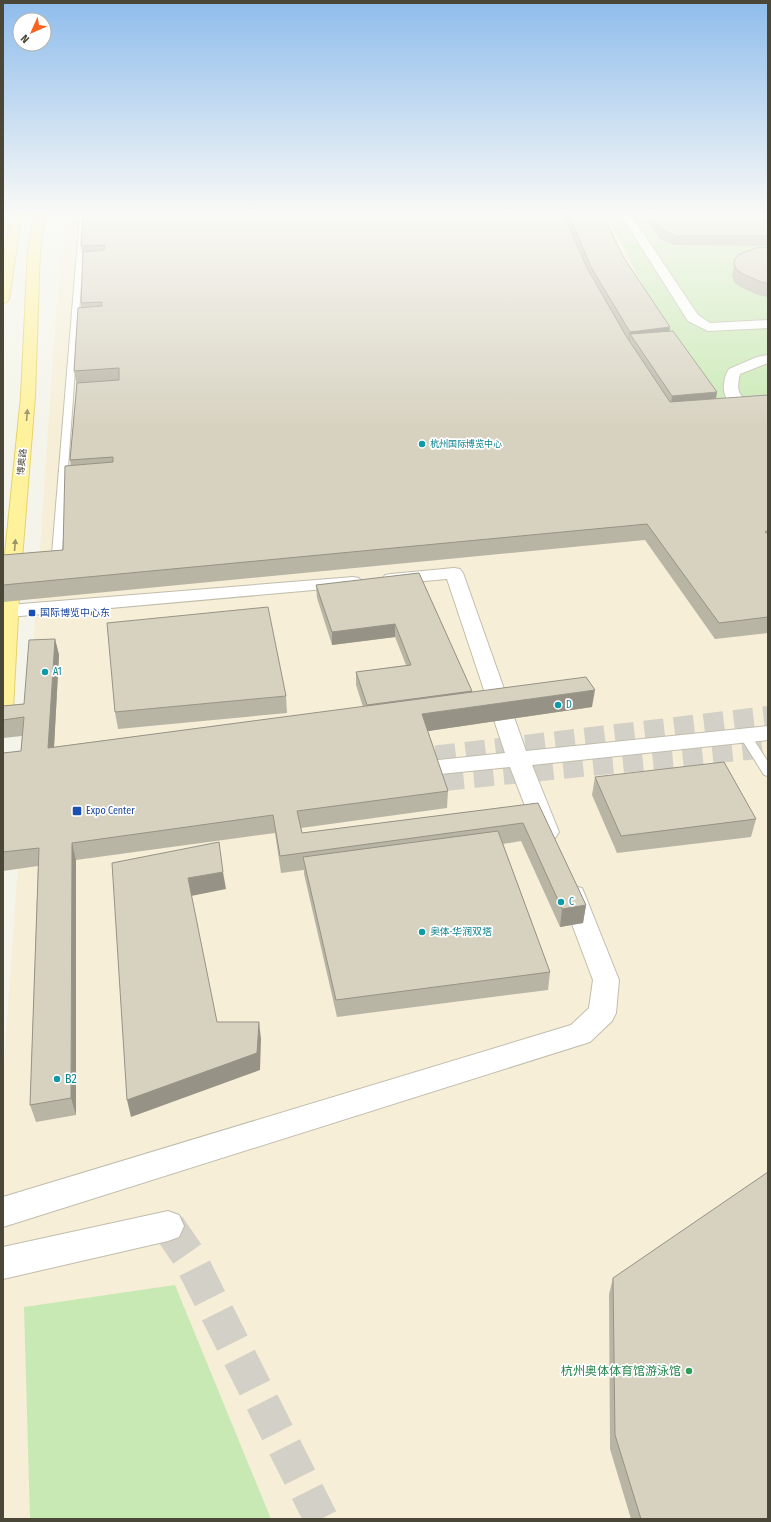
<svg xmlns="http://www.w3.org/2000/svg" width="771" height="1522" font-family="'Fira Sans Condensed','Noto Sans SC',sans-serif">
<rect width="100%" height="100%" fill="#f5f4eb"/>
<polygon fill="#f6eed7" points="63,215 768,215 768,1519 3,1519 3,1080"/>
<g fill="#c9e9b4">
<polygon points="606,215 768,215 768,399 719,403 670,337"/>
<polygon points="175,1285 271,1519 30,1519 24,1307"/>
</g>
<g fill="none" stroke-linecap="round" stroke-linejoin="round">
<polyline stroke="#d3d1c7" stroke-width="34" stroke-dasharray="34 16" stroke-linecap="butt" points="168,1226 188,1255 321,1519"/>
<g stroke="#d3d1c7" stroke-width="20" stroke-dasharray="20 10" stroke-linecap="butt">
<polyline points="406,759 768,716"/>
<polyline points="414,784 768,748"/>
</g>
<defs>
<g id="lane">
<polygon points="80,215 86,215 61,566 56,569 51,566"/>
<polygon points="745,731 749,732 768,762 768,776 764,775 739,735 741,732"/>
</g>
<g id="street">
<polygon points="621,215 631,215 698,315 710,323 768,320 768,328 708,331 688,321"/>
<path d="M 768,355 L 768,363 L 740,374 C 734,398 744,395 755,411 L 753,414 C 741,417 725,403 724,390 C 723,384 725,375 729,369 L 757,357 Z"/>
<polygon points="454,568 460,569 463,573 526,751 768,726 768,740 532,765 559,832 555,838 547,840 539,838 535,832 510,767 410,777 402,775 399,770 402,765 410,763 505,753 447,579 391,584 385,583 382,579 385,575 391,574"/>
<polygon points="353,577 359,578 362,582 359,586 9,617 3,615 3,607 9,605"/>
<polygon points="573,886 582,888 585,895 619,980 616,1013 612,1021 590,1042 3,1227 3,1197 571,1025 589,1008 593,980 561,895 564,888"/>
<polygon points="168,1211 179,1215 184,1226 179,1237 168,1241 3,1279 3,1247"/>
</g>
<g id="primary">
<polygon points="12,215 22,215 18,237 9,299 7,302 3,303 3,259"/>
<polygon points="35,215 45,215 40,249 35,396 19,597 13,709 10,714 3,716 3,574 21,396 28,249"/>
</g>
</defs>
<use href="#lane" stroke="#c1bdad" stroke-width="2"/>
<use href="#street" stroke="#c1bdad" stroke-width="2"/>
<use href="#primary" stroke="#e4d36a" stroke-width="2"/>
<use href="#lane" fill="#fff" fill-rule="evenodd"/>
<use href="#street" fill="#fff" fill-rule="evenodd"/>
<use href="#primary" fill="#fef29c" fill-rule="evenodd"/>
</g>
<g fill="#b9b5a5">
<polygon points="83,215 603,215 624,258 670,327 670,331 716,399 768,395 768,633 715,639 645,540 3,602 3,555 63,550 71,466 70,460 77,386 74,371 81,308 81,303 83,258 81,246"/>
<polygon points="642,215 768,215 768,246 675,245 660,239"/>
<polygon points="768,247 768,297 758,295 740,287 734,282 732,276 735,259"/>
<polygon points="419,573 472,691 472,692 592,707 428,731 448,791 447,808 301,828 302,833 538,803 586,905 583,923 560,927 521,841 503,844 550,972 548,990 337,1017 304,874 304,870 281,873 275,833 76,860 76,1115 36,1122 30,1105 38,866 3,871 3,753 21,751 22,736 3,738 3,706 24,704 55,639 59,655 54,747 363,707 356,685 356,672 406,665 395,637 332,645 317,598 316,585"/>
<polygon points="286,696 287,713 118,729 115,712"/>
<polygon points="595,777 756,819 751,837 617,853 592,795"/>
<polygon points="613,1278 768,1519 631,1519 610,1449 609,1294"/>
</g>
<g fill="#969386">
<polygon points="670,327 668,341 630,334 629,346 628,346 630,332"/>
<polygon points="717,392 715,406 670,411 672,396"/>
<polygon points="395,624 395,637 332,645 332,632"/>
<polygon points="55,639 59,655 53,766 48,748"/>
<polygon points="595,690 592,707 422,732 422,714"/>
<polygon points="472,691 471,704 367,718 367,705"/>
<polygon points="72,843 76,860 76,1115 71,1098"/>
<polygon points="223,872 226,889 191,896 188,878"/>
<polygon points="586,905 583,923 560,927 562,909"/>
<polygon points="259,1022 261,1039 260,1070 131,1117 127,1100"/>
</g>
<g fill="#d7d2c0" stroke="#969386">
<polygon points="83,215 564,215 587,268 626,336 670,402 768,395 768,530 765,532 768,534 768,617 719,623 647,524 3,585 3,555 63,550 65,466 113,462 113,457 70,460 77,383 119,380 119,368 74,371 78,308 102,306 102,302 81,303 83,252 104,250 105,245 81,246"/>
<polygon points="569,215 603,215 624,258 670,327 630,332 591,267"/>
<polygon points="650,215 768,215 768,236 677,236 662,230"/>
<polygon points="768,247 768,283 761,282 743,274 736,269 734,264 735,259 738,255 755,248"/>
<polygon points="673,331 717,392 672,396 630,334"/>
<polygon points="419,573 472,691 367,705 356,672 411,665 395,624 332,632 316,585"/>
<polygon points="268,607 286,696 115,712 107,623"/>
<polygon points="55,639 48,748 586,677 595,690 422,714 448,791 297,811 302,833 538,803 586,905 562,909 523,823 280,856 273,815 72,843 71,1098 30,1105 39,848 3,852 3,753 21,751 24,717 3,720 3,706 24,704 29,640"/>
<polygon points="724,762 756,819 621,836 595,777"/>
<polygon points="498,831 550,972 336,1000 303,857"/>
<polygon points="219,842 223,872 188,878 217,1022 259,1022 257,1053 127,1100 112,863"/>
<polygon points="768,1172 768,1519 641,1519 615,1435 613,1278"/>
</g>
<defs><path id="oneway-solid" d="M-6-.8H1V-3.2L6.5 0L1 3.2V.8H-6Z"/></defs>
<g fill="#9b9365">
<use href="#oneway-solid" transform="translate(27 415) rotate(-85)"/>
<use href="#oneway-solid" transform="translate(15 545) rotate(-85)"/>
</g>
<linearGradient id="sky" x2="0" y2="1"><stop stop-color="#8ebcec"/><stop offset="0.5" stop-color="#fafaf6"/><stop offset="1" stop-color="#fafaf6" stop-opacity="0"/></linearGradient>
<rect width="771" height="428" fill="url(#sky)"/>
<g fill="#0f9aa8" stroke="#fff" stroke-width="1.5">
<circle cx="422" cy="444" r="4"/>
<circle cx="45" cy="672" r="4"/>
<circle cx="558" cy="705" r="4"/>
<circle cx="561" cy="902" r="4"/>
<circle cx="422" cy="932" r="4"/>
<circle cx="57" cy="1079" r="4"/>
</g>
<g fill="#1a4fb4" stroke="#fff" stroke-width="1.5">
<rect x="28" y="609" width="8" height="8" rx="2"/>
<rect x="72" y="806" width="10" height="10" rx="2"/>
</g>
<circle fill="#2e9e5b" stroke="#fff" stroke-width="1.5" cx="689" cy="1371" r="4"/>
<g text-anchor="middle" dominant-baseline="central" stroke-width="3.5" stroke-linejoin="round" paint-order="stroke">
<g font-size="9" fill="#0d838f" stroke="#fff" text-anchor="start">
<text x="430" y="444">杭州国际博览中心</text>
</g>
<g font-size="9" fill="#4a4638" stroke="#fff">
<text transform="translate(22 462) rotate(-85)">博奥路</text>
</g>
<g font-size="10" fill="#164399" stroke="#fff" text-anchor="start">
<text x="40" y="613">国际博览中心东</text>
<text x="86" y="811">Expo Center</text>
</g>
<g font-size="10" fill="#0d838f" stroke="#fff" text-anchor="start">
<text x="53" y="672">A1</text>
<text x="566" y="705">D</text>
<text x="569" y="902">C</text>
<text x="430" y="932">奥体·华润双塔</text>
</g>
<g font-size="12" fill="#0d838f" stroke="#fff" text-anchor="start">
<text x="65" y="1079">B2</text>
</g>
<g font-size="12" fill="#27864d" stroke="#fff" text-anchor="end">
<text x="681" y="1371">杭州奥体体育馆游泳馆</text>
</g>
</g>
<rect width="771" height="1522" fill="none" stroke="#4a4638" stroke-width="8"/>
<g transform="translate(32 32) rotate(225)"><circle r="19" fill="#ffffff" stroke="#b7b5af"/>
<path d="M0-3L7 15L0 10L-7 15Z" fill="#f9631e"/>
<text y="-6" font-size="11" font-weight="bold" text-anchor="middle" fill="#4a4638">N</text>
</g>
</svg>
